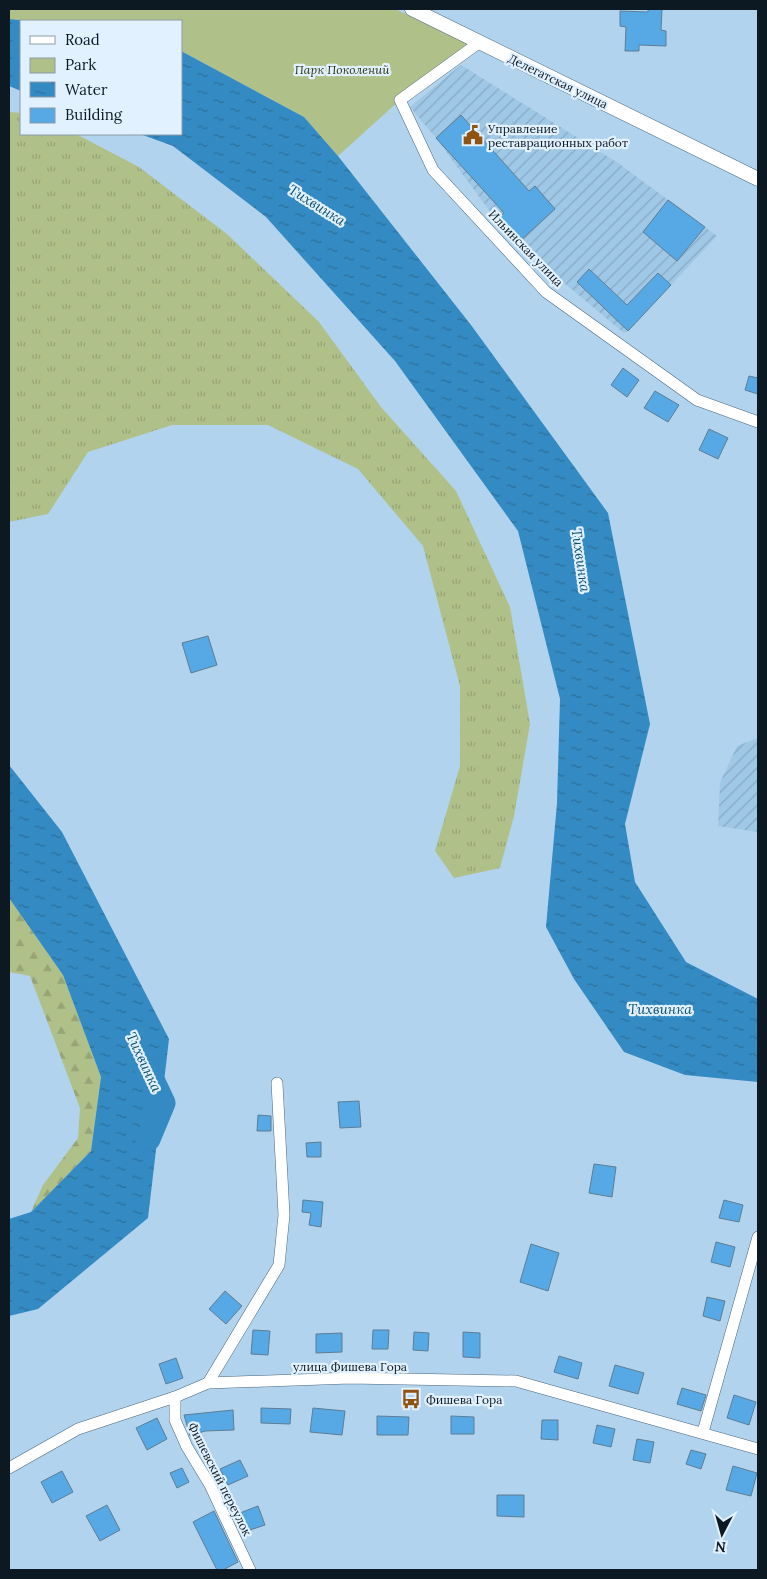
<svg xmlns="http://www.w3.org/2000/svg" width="767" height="1579" font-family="Lora,serif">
<defs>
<pattern id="industrial-furrows" width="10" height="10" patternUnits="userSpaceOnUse" patternTransform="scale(1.25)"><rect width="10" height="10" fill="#9fc7e6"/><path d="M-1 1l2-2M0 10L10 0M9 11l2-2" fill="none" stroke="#88aac5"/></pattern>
<pattern id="grass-tufts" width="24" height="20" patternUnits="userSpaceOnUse" patternTransform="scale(1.25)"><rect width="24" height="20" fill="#b0c089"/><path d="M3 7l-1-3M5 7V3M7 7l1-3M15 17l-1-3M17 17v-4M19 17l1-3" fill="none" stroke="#96a476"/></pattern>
<pattern id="forest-firs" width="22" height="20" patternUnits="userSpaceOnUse" patternTransform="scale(1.25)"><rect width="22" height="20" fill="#b0c089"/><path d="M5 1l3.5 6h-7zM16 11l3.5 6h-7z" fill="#96a476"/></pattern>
<pattern id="water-ripples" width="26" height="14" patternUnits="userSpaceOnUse" patternTransform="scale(1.25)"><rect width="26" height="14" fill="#348ac2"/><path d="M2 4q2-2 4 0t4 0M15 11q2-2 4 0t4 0" fill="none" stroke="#2a709d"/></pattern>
</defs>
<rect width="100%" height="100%" fill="#b1d3ed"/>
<g fill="url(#industrial-furrows)">
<polygon points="461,65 618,163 717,236 628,331 624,333 508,236 436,138 410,107"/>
<polygon points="758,738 758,832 718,826 720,783 737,746"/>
</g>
<polygon fill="url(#grass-tufts)" points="9,112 21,113 21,134 76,134 139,167 227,234 319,322 381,407 456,491 510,607 530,724 514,816 500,868 454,878 435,851 460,766 460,686 423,546 358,469 268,425 172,425 88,452 48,514 9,522"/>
<polygon fill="url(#forest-firs)" points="9,898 63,975 101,1077 91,1151 31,1212 43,1185 78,1138 80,1108 30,976 9,972"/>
<polygon fill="#b0c089" points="9,9 395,9 475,47 400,100 338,156 304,117 181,51 181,21 29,21 9,19"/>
<g fill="url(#water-ripples)">
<polygon points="9,19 29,21 21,21 21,91 9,86"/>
<polygon points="181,51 304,117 338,156 471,325 608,513 650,724 625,824 635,882 686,962 758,999 758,1082 685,1075 624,1052 574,979 546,927 557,803 560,699 518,531 395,361 266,217 173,146 140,134 181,134"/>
<polygon points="9,765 62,832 169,1039 148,1218 38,1309 9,1316 9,1219 31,1212 91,1151 101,1077 63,975 9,898"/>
</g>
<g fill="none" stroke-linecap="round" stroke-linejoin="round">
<polyline stroke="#348ac2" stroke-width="25" points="147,1069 163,1103 148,1139"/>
</g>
<g fill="#56a9e4" stroke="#5e7d95">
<polygon points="648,9 662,9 661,30 666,31 666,46 639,45 639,51 625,51 626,27 620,26 620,11 648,12"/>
<polygon points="461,115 529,191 535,186 555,209 520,241 499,217 504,213 436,138"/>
<polygon points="668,200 705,227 677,261 643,232"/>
<polygon points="589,269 627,305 658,273 671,285 628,331 577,282"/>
<polygon points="623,368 639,380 627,397 611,385"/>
<polygon points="749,376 758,378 758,394 745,390"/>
<polygon points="655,391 679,405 668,422 644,408"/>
<polygon points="709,429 728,438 718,459 699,450"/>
<polygon points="208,636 217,665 191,673 182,643"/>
<polygon points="359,1101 361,1127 340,1128 338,1102"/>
<polygon points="258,1115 271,1116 271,1131 257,1131"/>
<polygon points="321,1142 321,1157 307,1157 306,1143"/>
<polygon points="594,1164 616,1167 612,1197 589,1193"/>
<polygon points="303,1200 323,1202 321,1227 309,1225 311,1213 302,1212"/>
<polygon points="724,1200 743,1205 739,1222 719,1218"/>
<polygon points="716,1242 735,1247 730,1267 711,1262"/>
<polygon points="531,1244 559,1253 548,1291 520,1282"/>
<polygon points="225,1291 242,1306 226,1324 209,1309"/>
<polygon points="707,1297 725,1301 720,1321 703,1316"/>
<polygon points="253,1330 270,1331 268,1355 251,1354"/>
<polygon points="373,1330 389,1330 388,1349 372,1349"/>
<polygon points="414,1332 429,1333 428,1351 413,1350"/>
<polygon points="463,1332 480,1333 480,1358 463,1357"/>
<polygon points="342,1333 342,1352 316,1353 316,1334"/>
<polygon points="559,1356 582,1363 578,1379 554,1372"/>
<polygon points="176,1358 183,1378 166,1384 159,1364"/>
<polygon points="615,1365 644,1373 638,1394 609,1386"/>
<polygon points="682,1388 706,1395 701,1411 677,1404"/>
<polygon points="734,1395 756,1402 749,1425 727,1418"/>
<polygon points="261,1408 291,1409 290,1424 261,1423"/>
<polygon points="313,1408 345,1411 342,1435 310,1432"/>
<polygon points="233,1410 234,1430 205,1431 190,1436 184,1415"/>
<polygon points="377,1416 409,1417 408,1435 377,1435"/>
<polygon points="451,1416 474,1417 474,1434 451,1434"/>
<polygon points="157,1418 167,1439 147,1450 136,1428"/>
<polygon points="542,1420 558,1420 558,1440 541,1439"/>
<polygon points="597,1425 615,1429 611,1447 593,1443"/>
<polygon points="637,1439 654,1442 650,1463 633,1460"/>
<polygon points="691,1450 706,1454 701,1469 686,1464"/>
<polygon points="240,1460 248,1476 228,1485 220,1469"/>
<polygon points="733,1466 757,1473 751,1496 726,1490"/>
<polygon points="182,1468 189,1482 177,1488 170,1473"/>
<polygon points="62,1471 73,1492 52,1503 41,1482"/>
<polygon points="497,1495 524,1495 524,1517 497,1516"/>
<polygon points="107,1505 120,1530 100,1541 86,1516"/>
<polygon points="258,1506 265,1525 247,1531 240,1513"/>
<polygon points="214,1511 238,1562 223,1570 217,1570 193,1522"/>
</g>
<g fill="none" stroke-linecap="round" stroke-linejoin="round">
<defs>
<g id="minor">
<polyline points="480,42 400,100 433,170 546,292 697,400 758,422"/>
<polyline points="208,1383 279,1265 284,1215 277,1083"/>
<polyline points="175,1397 175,1420 187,1447 210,1485 250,1570"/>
<polyline points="703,1432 758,1237"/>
<polyline points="9,1468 78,1429 175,1397 208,1383 350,1378 516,1381 758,1449"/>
</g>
<polyline id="tertiary" points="412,9 758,179"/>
</defs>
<use href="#minor" stroke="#4a687f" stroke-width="12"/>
<use href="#tertiary" stroke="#4a687f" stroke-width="15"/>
<use href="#minor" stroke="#fff" stroke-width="11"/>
<use href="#tertiary" stroke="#fff" stroke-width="14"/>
</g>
<defs>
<symbol id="civic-bare" viewBox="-9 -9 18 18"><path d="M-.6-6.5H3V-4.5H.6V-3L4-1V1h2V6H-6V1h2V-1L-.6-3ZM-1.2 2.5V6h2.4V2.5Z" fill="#8f5312" stroke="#e1f1ff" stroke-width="2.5" paint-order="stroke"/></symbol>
<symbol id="bus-bare" viewBox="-9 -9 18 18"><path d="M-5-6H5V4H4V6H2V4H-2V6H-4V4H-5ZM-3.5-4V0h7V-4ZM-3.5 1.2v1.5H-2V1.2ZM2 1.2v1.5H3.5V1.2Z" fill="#8f5312" stroke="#e1f1ff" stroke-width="2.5" paint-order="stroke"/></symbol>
</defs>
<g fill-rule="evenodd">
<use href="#civic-bare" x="459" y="121" width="28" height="28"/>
<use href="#bus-bare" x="397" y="1385" width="28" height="28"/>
</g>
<g text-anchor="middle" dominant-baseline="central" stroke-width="4.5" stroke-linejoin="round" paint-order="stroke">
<g font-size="12" font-style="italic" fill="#29320d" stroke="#e1f1ff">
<text x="342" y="69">Парк Поколений</text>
</g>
<g font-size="12" fill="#0d1922" stroke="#e1f1ff">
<text transform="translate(558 81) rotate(26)">Делегатская улица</text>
<text transform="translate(526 248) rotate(46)">Ильинская улица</text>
<text x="350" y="1366">улица Фишева Гора</text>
<text transform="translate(220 1479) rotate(63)">Фишевский переулок</text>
</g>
<g font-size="12" fill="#0d1922" stroke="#e1f1ff" text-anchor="start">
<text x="488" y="128">Управление<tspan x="488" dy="14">реставрационных работ</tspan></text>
<text x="426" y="1399">Фишева Гора</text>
</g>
<g font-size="14" font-style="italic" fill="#0e4f75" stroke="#e1f1ff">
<text transform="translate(317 205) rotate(32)">Тихвинка</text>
<text transform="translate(581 560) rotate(82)">Тихвинка</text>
<text x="660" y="1009">Тихвинка</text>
<text transform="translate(144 1062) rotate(65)">Тихвинка</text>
</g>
</g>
<rect width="767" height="1579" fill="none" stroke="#0d1922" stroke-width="20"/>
<rect x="20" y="20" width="162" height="115" fill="#e1f1ff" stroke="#8c9ba7"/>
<rect x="30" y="36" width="25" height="8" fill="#ffffff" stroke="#8c9ba7"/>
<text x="65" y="45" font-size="15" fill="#0d1922">Road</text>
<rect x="30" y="58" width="25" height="15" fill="#b0c089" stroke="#8c9ba7"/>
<text x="65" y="70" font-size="15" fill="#0d1922">Park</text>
<rect x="30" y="82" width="25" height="15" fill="url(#water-ripples)" stroke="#8c9ba7"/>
<text x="65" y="95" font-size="15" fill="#0d1922">Water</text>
<rect x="30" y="108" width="25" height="15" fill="#56a9e4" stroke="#8c9ba7"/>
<text x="65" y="120" font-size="15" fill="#0d1922">Building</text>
<g transform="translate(722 1534) rotate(186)" stroke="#e1f1ff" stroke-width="4" paint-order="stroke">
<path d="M0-4L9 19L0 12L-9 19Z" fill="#0d1922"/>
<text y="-8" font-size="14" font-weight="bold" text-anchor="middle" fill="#0d1922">N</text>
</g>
</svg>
